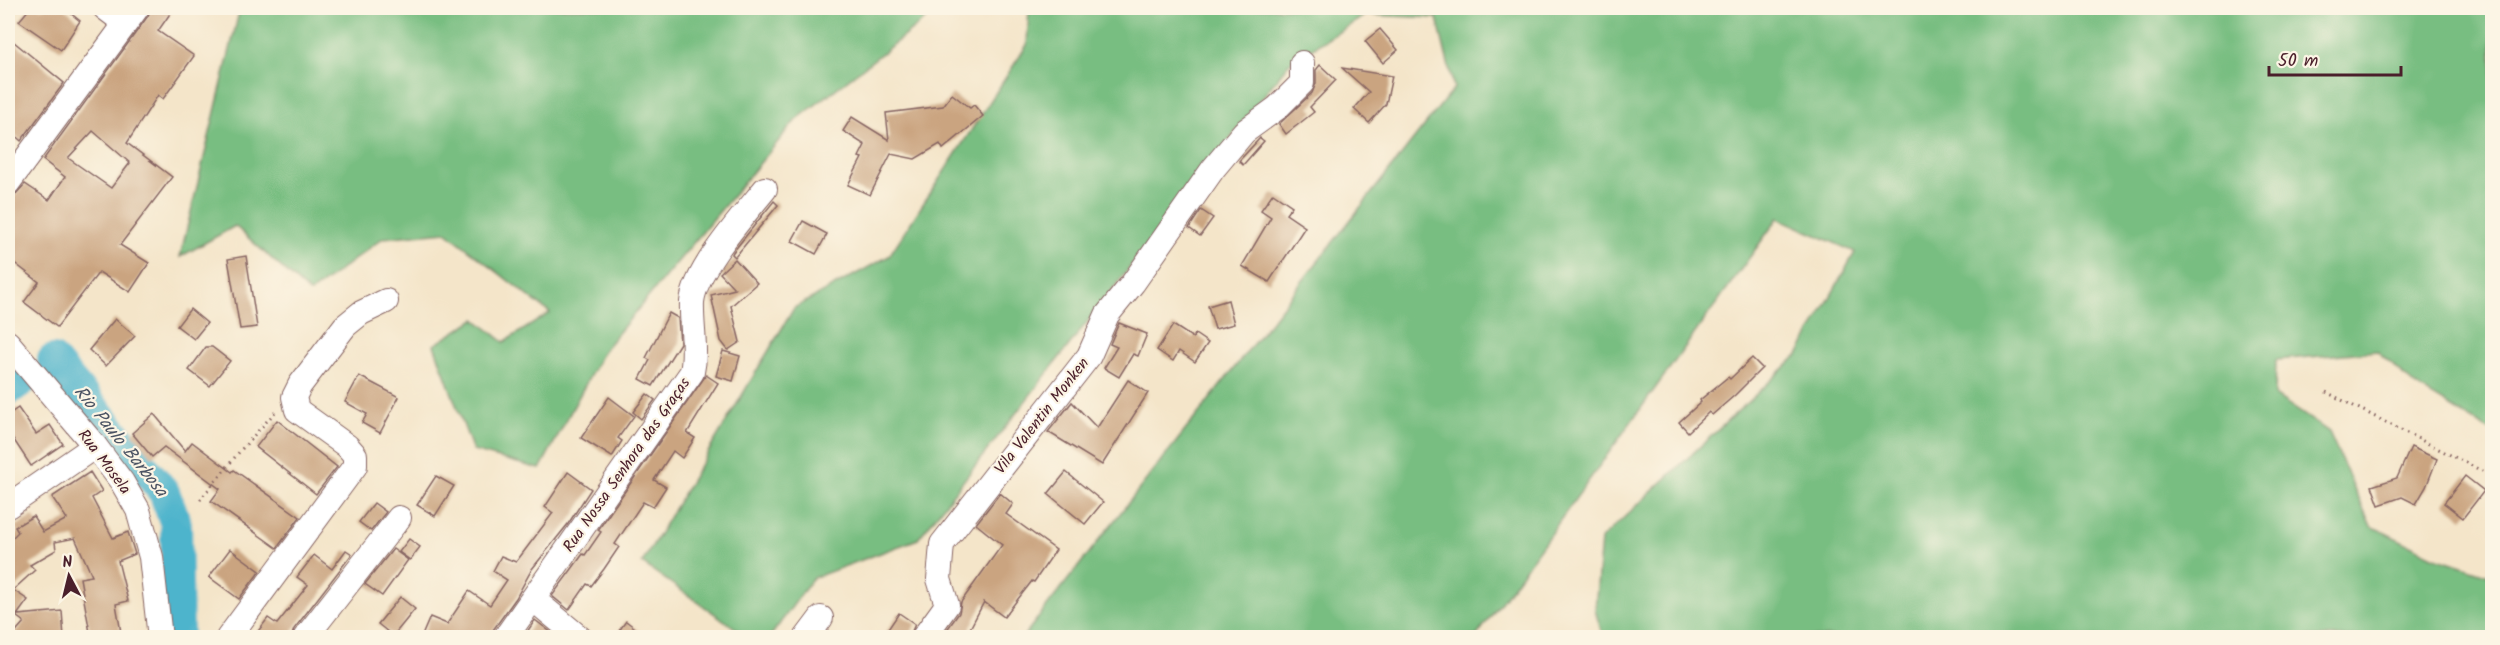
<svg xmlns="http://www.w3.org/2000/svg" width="2500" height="645" font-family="Kalam,sans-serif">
<rect width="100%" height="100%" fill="#fcf5e5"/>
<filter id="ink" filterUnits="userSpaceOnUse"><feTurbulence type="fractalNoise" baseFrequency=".0167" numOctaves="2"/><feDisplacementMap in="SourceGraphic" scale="12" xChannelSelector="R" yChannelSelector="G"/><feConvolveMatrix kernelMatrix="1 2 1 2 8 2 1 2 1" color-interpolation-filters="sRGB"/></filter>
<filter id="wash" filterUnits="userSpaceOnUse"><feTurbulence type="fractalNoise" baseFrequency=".008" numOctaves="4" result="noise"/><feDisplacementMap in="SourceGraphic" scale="24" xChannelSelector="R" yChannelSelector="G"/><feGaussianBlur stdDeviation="1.35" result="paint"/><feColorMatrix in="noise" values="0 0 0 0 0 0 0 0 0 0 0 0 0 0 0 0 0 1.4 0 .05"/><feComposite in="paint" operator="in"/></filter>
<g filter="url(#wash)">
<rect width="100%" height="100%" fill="#f4e5c9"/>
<g fill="#78be81" stroke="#616e56" stroke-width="1.5">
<polygon points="240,8 940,8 796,120 604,350 540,469 473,451 434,345 475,319 504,342 550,313 446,232 383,238 310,293 235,226 180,257"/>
<polygon points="1029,8 2492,8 2492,432 2416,386 2377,351 2276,360 2275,395 2329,432 2371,526 2435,557 2492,576 2492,637 1603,637 1595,610 1601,539 1798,355 1855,252 1778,218 1476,637 1023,637 1454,88 1437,18 1366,15 1290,62 918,539 813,578 770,637 748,637 642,563 794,308 889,256 1027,45"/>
</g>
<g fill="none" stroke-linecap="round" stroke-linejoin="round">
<g stroke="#4db4cc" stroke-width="32">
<polyline points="53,360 164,492 176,524 178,638"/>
<polyline points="8,390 25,378"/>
</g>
</g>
<g id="blocks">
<g fill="#caa480" fill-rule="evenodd">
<polygon points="30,8 64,8 80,21 61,50 19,21"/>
<path d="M 151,8 L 174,8 L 158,31 L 194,56 L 163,99 L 158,95 L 127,143 L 172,177 L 120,245 L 149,263 L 130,292 L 99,272 L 57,327 L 24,302 L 39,282 L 8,258 L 8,197 L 14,196 L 25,184 L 49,200 L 65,177 L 43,160 L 148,16 ZM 93,131 L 130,163 L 111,188 L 68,158 Z"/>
<polygon points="1380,29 1398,50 1383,63 1365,41"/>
<polygon points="8,37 64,83 21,141 8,129"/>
<polygon points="1320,65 1336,80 1310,107 1314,112 1286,134 1279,124 1312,93 1316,83 1316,70"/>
<polygon points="1342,68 1392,76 1386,104 1369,123 1354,109 1369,92"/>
<polygon points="952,94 970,108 974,105 983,116 943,149 940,144 915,159 891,154 870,195 848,185 862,158 859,157 865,145 843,131 852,117 889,140 886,113 943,106"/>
<polygon points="1260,138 1264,141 1243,165 1239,161"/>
<polygon points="1273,193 1292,206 1286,214 1305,227 1269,282 1242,266 1271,217 1261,210"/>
<polygon points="774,201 778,205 735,257 732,254 733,252"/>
<polygon points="1201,210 1213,218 1200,236 1189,228"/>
<polygon points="803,221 827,234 816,254 792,241"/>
<polygon points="246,256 257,327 240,329 228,259"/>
<polygon points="735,259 757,283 731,306 740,342 728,350 721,341 711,295 735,289 720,273"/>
<polygon points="1228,300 1234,324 1215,329 1208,306"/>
<polygon points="190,309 207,323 194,339 177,326"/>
<polygon points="669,313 678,318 680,343 653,386 640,379 650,360 646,358"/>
<polygon points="115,319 135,336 106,366 89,350"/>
<polygon points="1119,323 1147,334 1138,356 1133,354 1119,377 1104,368 1117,347 1110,344"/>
<polygon points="1173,325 1193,338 1195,334 1208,343 1195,362 1179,351 1173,361 1157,350"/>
<polygon points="206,347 212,347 230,361 210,386 189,370"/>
<polygon points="723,351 740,356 733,381 716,376"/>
<polygon points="1752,358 1762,368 1735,395 1712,415 1709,412 1688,432 1679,422 1701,402 1700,400 1728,377 1730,379"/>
<polygon points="706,375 718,383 687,433 695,438 682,458 673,451 654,480 666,487 653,507 643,502 615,544 619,547 604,569 591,586 587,584 569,610 552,596 583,554 585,555 601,532 598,530"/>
<polygon points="359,376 399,397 380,433 362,423 367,414 345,402"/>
<polygon points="1128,380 1148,393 1102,465 1048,432 1072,402 1097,428"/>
<polygon points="647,394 655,400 641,419 633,412"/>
<polygon points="609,397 634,416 618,438 622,441 612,457 581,438"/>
<polygon points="18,408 36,434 50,425 63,444 31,466 8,431 8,415"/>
<polygon points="154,414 185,451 192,442 232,472 234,470 300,517 277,548 211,501 220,489 164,447 152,457 132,433"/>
<polygon points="277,420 337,467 316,494 256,447"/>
<polygon points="2411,447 2437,459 2426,487 2416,504 2402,497 2379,505 2372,486 2397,478"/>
<polygon points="90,472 102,491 92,498 113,538 128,532 135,554 118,561 128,601 116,604 122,638 91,638 80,578 92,576 75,538 55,542 56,550 30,565 35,570 13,590 28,600 17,615 62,611 64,638 10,638 24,622 8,610 8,542 18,532 15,527 33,516 43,532 67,519 52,497"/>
<polygon points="568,472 591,489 568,524 532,569 516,598 493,630 491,638 421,638 430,617 447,624 469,591 490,605 507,580 493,571 501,556 516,562 553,513 545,507"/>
<polygon points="1066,472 1103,502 1085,524 1048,494"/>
<polygon points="436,476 454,486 435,516 417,505"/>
<polygon points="2465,476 2484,491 2463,518 2444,503"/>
<polygon points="1000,493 1013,504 1006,514 1056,550 1034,582 1032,581 1004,617 984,602 965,638 941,638 959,613 961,602 1002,545 976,524"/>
<polygon points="374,503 386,512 371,531 359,522"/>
<polygon points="409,539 420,547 410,560 399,552"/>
<polygon points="230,549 260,571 239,599 209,577"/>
<polygon points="393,549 408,560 382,596 365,584"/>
<polygon points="346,550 352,554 294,629 291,638 253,638 268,618 277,624 308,585 297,577 314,555 332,569"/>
<polygon points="400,597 415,609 393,636 378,624"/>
<polygon points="899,613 915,624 909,638 882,638"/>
<polygon points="535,620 553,634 551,638 523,638"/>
<polygon points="626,621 648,638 614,638"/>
</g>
</g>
</g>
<g filter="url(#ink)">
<use href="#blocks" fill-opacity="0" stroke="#866462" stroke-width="1.5"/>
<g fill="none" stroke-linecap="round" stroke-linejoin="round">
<defs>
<g id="minor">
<polyline points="105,8 125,23"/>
<polyline points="8,183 137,8"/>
<polyline points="8,343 95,446 122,482 138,510 151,557 160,638"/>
<polyline points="8,506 95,446"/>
<polyline points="533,599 580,638"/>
<polyline points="228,638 355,466 355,455 347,446 297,410 294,397 300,385 345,326 361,313 386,301"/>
<polyline points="305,638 399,518"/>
<path d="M 505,638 L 692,372 C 697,349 691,326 692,302 C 695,270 744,215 765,189"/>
<polyline points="806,638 821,618"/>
<polyline points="923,638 947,605 939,579 942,544 1089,356 1107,315 1133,283 1213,169 1244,132 1277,108 1302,83 1302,63"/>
</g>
</defs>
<use href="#minor" stroke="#866462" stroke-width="26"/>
<g stroke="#866462" stroke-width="3" stroke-dasharray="1.5 4.5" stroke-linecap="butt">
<polyline points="2326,392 2492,476"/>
<polyline points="200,500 240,451 277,410"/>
</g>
<use href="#minor" stroke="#fff" stroke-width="24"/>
</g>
</g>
<g text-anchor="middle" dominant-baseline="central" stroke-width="4.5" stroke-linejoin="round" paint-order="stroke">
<g font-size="16" fill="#4a1f2b" stroke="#fcf5e5">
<text transform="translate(1042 416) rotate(-52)">Vila Valentin Monken</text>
<text transform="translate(104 462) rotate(53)">Rua Mosela</text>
<text transform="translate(627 465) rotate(-55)">Rua Nossa Senhora das Graças</text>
</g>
<g font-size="18" font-style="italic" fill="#4b5363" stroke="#fcf5e5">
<text transform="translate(120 442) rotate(51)">Rio Paulo Barbosa</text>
</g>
</g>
<rect width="2500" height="645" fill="none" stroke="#fcf5e5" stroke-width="30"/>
<g transform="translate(69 576) rotate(353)" stroke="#fcf5e5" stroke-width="4.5" paint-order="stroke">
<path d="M0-4.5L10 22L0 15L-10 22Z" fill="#4a1f2b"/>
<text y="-9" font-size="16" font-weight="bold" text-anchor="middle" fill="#4a1f2b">N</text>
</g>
<path d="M2269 66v9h132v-9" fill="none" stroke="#4a1f2b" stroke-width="3"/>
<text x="2278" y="66" font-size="18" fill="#4a1f2b" stroke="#fcf5e5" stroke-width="4.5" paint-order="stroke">50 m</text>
</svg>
